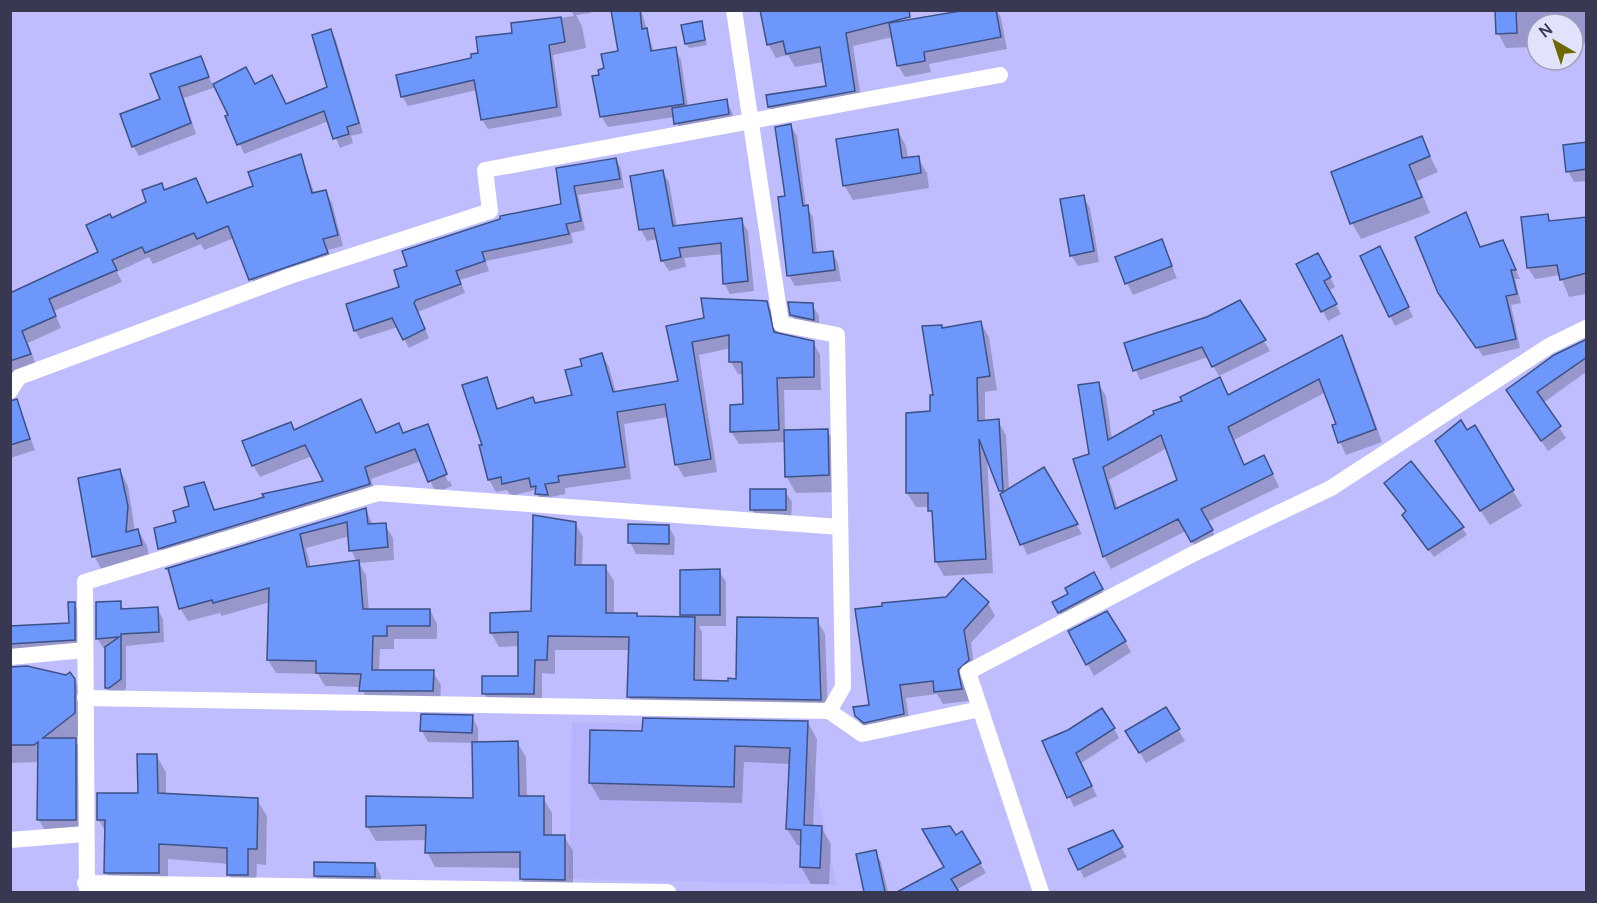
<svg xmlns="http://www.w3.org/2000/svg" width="1597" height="903" font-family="Manrope,sans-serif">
<rect width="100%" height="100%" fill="#bfbdfe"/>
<polygon fill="#b7b4fc" points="572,722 803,728 837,885 569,879"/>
<g fill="#0003" fill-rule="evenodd">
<polygon points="571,10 591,10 591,13 576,15 582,26 586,48 553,55 562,116 488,129 482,119 477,90 408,106 402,96 514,34 512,25 574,16"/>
<polygon points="613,10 641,10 654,52 675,49 681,60 688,107 726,101 732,112 735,126 682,135 675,117 608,127 601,116 601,76 620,52"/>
<polygon points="974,10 997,10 1001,18 1007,49 929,64 931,72 905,77 898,66 893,37 853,46 862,105 777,121 769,107 828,87 824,62 795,67 788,55 776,58 768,44 764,22 900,19 900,22"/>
<polygon points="1497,10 1586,10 1586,43 1573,44 1573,24 1537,24 1537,47 1506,48 1498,33"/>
<polygon points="701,23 707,45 689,48 686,43"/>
<polygon points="331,31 336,40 363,133 351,136 353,143 340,148 329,121 244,154 216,87 184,98 196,134 139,156 133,146 161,100 200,57 213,86 246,69 255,85 286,105 329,88"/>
<polygon points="791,126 797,136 806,207 813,217 817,254 832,252 838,263 841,281 795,286 789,276 786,197"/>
<polygon points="898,131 906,146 908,159 918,158 927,173 929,188 853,200 844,185"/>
<polygon points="1421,138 1438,172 1417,181 1430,213 1361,239 1352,223"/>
<polygon points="1586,144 1586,181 1574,182 1568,171"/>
<polygon points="300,156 315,194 325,191 332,203 343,246 328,250 333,264 257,291 234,238 204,250 201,244 153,264 149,257 117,272 122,282 54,311 61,328 28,343 36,365 10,374 10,294 100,253 112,220 148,203 161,185 165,191 195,180 208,204 255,187"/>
<polygon points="616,159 621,169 624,188 578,195 585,230 571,233 573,243 486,261 489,271 460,280 465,293 418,312 429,338 409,348 398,327 360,339 355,330 401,288 563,205 557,169"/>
<polygon points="662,171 669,182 677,227 741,220 748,231 754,291 730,294 724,283 723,254 684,258 686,267 669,271 662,260 658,239 647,241 641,230 632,177"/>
<polygon points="1083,197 1090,208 1099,262 1078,266 1071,255"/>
<polygon points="1465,214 1480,248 1507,251 1520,279 1515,279 1521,303 1511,305 1520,348 1483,356 1445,302"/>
<polygon points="1547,215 1551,222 1586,219 1586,294 1569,297 1560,275 1535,279 1528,268 1523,218"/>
<polygon points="1161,240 1177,278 1133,295 1127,283"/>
<polygon points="1384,257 1413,317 1395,326 1390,316"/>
<polygon points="1323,264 1335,287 1328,291 1341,314 1328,321 1298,265"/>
<polygon points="1239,301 1270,351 1219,376 1208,357 1140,380 1125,344 1206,316"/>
<polygon points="766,302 773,315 778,334 813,342 820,355 821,390 784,390 785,432 827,430 837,448 838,492 796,493 786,476 785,442 739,444 731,432 745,406 744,374 738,374 731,362 731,348 699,355 717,472 684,477 676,464 669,417 624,424 631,479 565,488 565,494 551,497 554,507 544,506 535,490 511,496 507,490 496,492 489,480 481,447 484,446 486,379 499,410 573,396 584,367 602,354 609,367 616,393 680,383 668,327"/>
<polygon points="812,305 819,316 819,330 798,326 792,315"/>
<polygon points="981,323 989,337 997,390 985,392 985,422 998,421 1006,435 1009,490 1044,469 1082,534 1027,555 987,456 993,573 944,576 936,562 934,518 930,507 916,507 907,493 932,412 942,329"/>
<path d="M 1342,337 L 1349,350 L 1382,442 L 1346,455 L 1333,426 L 1337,425 L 1326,392 L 1234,440 L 1245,466 L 1271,470 L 1279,487 L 1207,522 L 1219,543 L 1199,554 L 1186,531 L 1111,569 L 1104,556 L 1090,455 L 1098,383 L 1106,396 L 1112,439 L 1226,392 L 1229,396 ZM 1167,448 L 1178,480 L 1118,509 L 1109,480 Z"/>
<polygon points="1586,341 1586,372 1543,403 1566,438 1548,451 1514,401"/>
<polygon points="16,401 35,450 10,458 10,402"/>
<polygon points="367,413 377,435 398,424 404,434 427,426 448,482 450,481 452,486 436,493 421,461 371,479 376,496 167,560 160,548 191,507 204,484 216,511 325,482 312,456 260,477 253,465 294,431"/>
<polygon points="1474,427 1522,506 1490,525 1446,457 1467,432"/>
<polygon points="120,470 128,486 135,531 138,530 147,546 150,561 103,572 94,556"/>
<polygon points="785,491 792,502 791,521 758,521 752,509"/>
<path d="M 366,509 L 373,525 L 385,525 L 393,538 L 394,560 L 359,563 L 366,575 L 369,611 L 430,610 L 437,624 L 437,639 L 394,639 L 394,649 L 380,649 L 379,671 L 433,672 L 441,685 L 440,704 L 369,703 L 361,687 L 325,686 L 318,674 L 276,673 L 268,660 L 270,602 L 222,616 L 220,613 L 188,621 L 180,608 L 167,570 ZM 350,536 L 351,550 L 357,562 L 311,568 L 306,548 Z"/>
<polygon points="575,523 583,537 582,567 605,567 614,581 614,614 637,614 639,618 683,618 681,615 719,571 726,582 726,626 699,626 702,632 702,682 730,683 738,680 817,620 825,634 828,714 637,711 629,697 630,650 555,650 555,674 542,673 542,708 492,707 484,693 520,677 520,646 499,647 491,633 533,613"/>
<polygon points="1408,523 1462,528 1467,535 1434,557"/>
<polygon points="669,527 675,538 674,555 636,554 630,542"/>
<polygon points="1093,574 1108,601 1066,623 1054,603 1070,594"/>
<polygon points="947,599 988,603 995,616 971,643 975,673 964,683 969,701 943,704 937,694 906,698 910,727 864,729 856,716 870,706"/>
<polygon points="120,603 124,610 157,608 163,619 164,642 126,646 126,689 112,698 106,687 106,648 103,648 97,638"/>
<polygon points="74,604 82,618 82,654 10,658 10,623 11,628 71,624"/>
<polygon points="1070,632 1125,641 1131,652 1094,676"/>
<polygon points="10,668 66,676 74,679 84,697 84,731 74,739 85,757 85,837 49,837 39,820 39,762 10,763"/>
<polygon points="1166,709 1185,741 1146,763 1127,731"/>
<polygon points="472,717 478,728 478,743 517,742 526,757 527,798 543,798 552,813 552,836 564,836 573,851 573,892 529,892 521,879 522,868 435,867 427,852 427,840 376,841 367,826 475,800 474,743 428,742 422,731"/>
<polygon points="808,723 817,739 813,827 821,827 831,844 829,884 811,884 801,867 802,846 797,845 787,829 790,764 744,762 742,803 600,800 590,783 643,733"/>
<polygon points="1114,729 1119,738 1080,764 1097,796 1074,807 1044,741 1068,731"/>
<polygon points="156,755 166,772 166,795 257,800 267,816 266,865 257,864 256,891 238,891 229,874 229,864 168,859 168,890 115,889 106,872 106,833 99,820 139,795"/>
<polygon points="1112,832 1127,857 1084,878 1070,850"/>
<polygon points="962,833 986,873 956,890 957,892 900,892 946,867"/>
<polygon points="875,852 881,862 888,892 866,892 858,856"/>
<polygon points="375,864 381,876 381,888 322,887 315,876"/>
</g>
<g fill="#6e97fc" stroke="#3c5186" stroke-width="1.5" fill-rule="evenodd">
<polygon points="611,10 640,10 642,29 647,28 651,51 676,47 684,104 600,117 592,76 599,75 598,70 604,68 601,54 618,51"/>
<polygon points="760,10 909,10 910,17 846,33 855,91 768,107 766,95 826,86 820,47 786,54 783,41 767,45"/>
<polygon points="966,10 996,10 1001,37 924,52 925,61 897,66 889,23"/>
<polygon points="1495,10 1516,10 1517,33 1496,34"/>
<polygon points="561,17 565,42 549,45 557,107 481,120 474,80 401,97 396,75 471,58 471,54 478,53 476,37 512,33 511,23"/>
<polygon points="702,21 705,40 685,44 681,25"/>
<polygon points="331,29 359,123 347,127 349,134 333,139 324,111 237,145 225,116 228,115 213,84 246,67 255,84 272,75 286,104 327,87 312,35"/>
<polygon points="201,56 209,77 179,87 191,123 132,147 120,114 160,99 150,74"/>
<polygon points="727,99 729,114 674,124 672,108"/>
<polygon points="791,124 803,206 808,205 813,253 833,251 835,270 787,276 778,197 785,196 775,127"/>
<polygon points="898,129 902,158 919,156 921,173 843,186 836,139"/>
<polygon points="1422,136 1430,156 1409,165 1422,197 1350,224 1331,172"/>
<polygon points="1587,142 1587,169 1566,172 1563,145"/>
<polygon points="301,154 312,193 326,190 338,235 323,239 328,253 249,280 228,226 197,239 194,233 145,253 142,247 112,260 117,270 49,299 56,316 22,331 31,354 10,361 10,293 98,252 86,225 110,214 112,218 146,202 142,190 162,183 164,190 196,178 207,203 253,186 248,172"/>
<polygon points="616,158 620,179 574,186 581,221 566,224 569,234 482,252 485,261 456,271 461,284 416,300 414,303 425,329 403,340 392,318 354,331 346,304 399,287 394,270 407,266 402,251 500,219 500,216 561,204 556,168"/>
<polygon points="663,170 673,226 742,218 748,281 723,284 721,243 679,248 681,257 661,261 654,228 639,230 630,176"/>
<polygon points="1084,195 1094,251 1070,256 1060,199"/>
<polygon points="1466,212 1480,247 1503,240 1516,270 1511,270 1517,294 1506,296 1516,339 1476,348 1438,293 1415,237"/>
<polygon points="1548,214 1549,221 1587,217 1587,273 1560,280 1557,265 1527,268 1521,217"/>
<polygon points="1162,239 1172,266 1125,284 1115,257"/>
<polygon points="1380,246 1409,307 1389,317 1360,256"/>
<polygon points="1318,253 1331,277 1324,281 1337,304 1321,312 1296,264"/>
<polygon points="701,298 767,301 774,332 814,341 814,377 777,378 779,430 730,432 730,405 743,404 742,362 729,362 729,335 692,342 711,459 675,465 665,404 617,412 625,467 558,476 559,482 545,484 548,495 535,494 536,486 531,487 529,478 502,484 501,477 488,480 479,445 482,445 462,385 487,377 497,409 533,397 535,403 572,395 565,370 582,366 580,359 602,353 613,392 678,381 666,326 704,318"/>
<polygon points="1240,300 1266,340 1212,367 1202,347 1133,371 1124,343 1207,317"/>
<polygon points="788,302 813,303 814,320 790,315"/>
<polygon points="981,321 990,376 977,378 978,421 999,419 1003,491 999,491 979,439 986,559 935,562 932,511 928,511 928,493 906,493 906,413 930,411 930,395 933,395 922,326 942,325 942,328"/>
<path d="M 1342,335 L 1376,429 L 1338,443 L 1332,425 L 1336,424 L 1319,379 L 1228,427 L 1244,465 L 1264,455 L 1273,474 L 1201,509 L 1213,530 L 1191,542 L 1178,519 L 1103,557 L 1073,459 L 1089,454 L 1078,385 L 1099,382 L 1108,440 L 1154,414 L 1153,411 L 1182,401 L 1180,397 L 1220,377 L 1228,395 ZM 1161,435 L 1177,480 L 1115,509 L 1103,467 Z"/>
<polygon points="1587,339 1587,357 1537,392 1561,426 1541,441 1506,390 1554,355"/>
<polygon points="17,399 30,439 10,445 10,401"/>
<polygon points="361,399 376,433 399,423 403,433 428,424 447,474 428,482 415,449 365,467 370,484 158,549 154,528 176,522 173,511 189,506 184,487 204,482 214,510 254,500 264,497 262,494 323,481 305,445 252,466 242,441 291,422 294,430"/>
<polygon points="1461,420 1467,430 1475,425 1514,490 1480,511 1435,441"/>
<polygon points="828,429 829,475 785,477 784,430"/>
<polygon points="1411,461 1464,527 1428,550 1402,515 1406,511 1384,483"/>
<polygon points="1044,467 1078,524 1020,545 1000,494"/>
<polygon points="120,469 128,506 126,532 138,529 142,545 92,557 78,478"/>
<rect x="750" y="489" width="36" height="21"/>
<polygon points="366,508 368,524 386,523 388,547 349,551 347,522 300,534 307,567 359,560 363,609 430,609 430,626 387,626 387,636 373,636 372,670 434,670 433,691 359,691 361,674 316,673 316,661 267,660 269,588 213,603 212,600 179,609 168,568 165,569"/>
<polygon points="533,515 576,522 575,565 606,565 606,613 637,613 637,616 695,617 694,680 728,681 728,678 736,679 737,617 818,618 821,700 627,697 629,637 548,636 547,660 535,660 534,694 482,694 482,676 518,676 518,632 490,633 490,613 531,611"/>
<polygon points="628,524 669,525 669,544 628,543"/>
<polygon points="720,569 720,615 680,615 680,570"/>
<polygon points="1094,572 1103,589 1058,613 1052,602 1068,594 1065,588"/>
<polygon points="963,578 989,602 964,630 969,660 958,670 962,689 934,692 933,681 900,685 904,714 864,723 855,716 853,707 869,705 855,609 882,606 882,603 946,597"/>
<polygon points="121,601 121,609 158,607 159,632 121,634 121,679 109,688 105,688 105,647 119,637 96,639 96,602"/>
<polygon points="68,602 75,602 75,640 10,644 10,626 69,623"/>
<polygon points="1107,611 1126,641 1086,665 1068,631"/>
<polygon points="27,666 66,675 70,672 75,679 75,713 43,738 76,738 76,820 37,820 38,742 34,745 10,745 10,667"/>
<polygon points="1166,707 1180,729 1139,753 1125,731"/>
<polygon points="1102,708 1115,728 1076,753 1092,786 1067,798 1042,741 1068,730"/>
<polygon points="421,714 473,715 472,733 420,731"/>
<polygon points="643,718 808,721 804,825 822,826 820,868 800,867 801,830 786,829 790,748 735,746 734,787 589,783 590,730 642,731"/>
<polygon points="518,741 519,796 544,796 544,835 565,835 565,880 520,879 520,852 425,853 426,825 366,827 366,796 473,798 472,742"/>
<polygon points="137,754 157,754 158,793 258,798 257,849 248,849 248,875 227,875 227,848 159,844 159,873 104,873 105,820 97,820 97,793 138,793"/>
<polygon points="950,826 956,835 962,831 981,863 951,879 959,892 897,892 944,867 922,829"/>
<polygon points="1113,830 1123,847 1078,870 1068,849"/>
<polygon points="876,850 885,892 864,892 856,854"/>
<polygon points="314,862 375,863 375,877 314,876"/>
</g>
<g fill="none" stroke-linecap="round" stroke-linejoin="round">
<g stroke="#fff" stroke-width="16">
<polyline points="734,10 781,324 837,335 843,687 829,711"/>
<polyline points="10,391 19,377 290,276 490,211 485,170 1000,75"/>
<polyline points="10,657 85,650"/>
<polyline points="85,698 829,711 862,734 980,709"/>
<polyline points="10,840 85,834"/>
<polyline points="85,883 668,892"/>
<polyline points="87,892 85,582 378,493 840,527"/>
<polyline points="1041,892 968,672 1193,554 1331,488 1549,346 1586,328"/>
</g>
</g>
<rect width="1597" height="903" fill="none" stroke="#393852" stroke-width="24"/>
<g transform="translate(1555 42) rotate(321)"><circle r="28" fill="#e2e2fd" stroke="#9e9eb9" stroke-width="1.5"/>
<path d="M0-4.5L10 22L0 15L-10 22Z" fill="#6e6800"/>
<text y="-9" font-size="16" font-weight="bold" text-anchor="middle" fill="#393852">N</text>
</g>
</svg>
